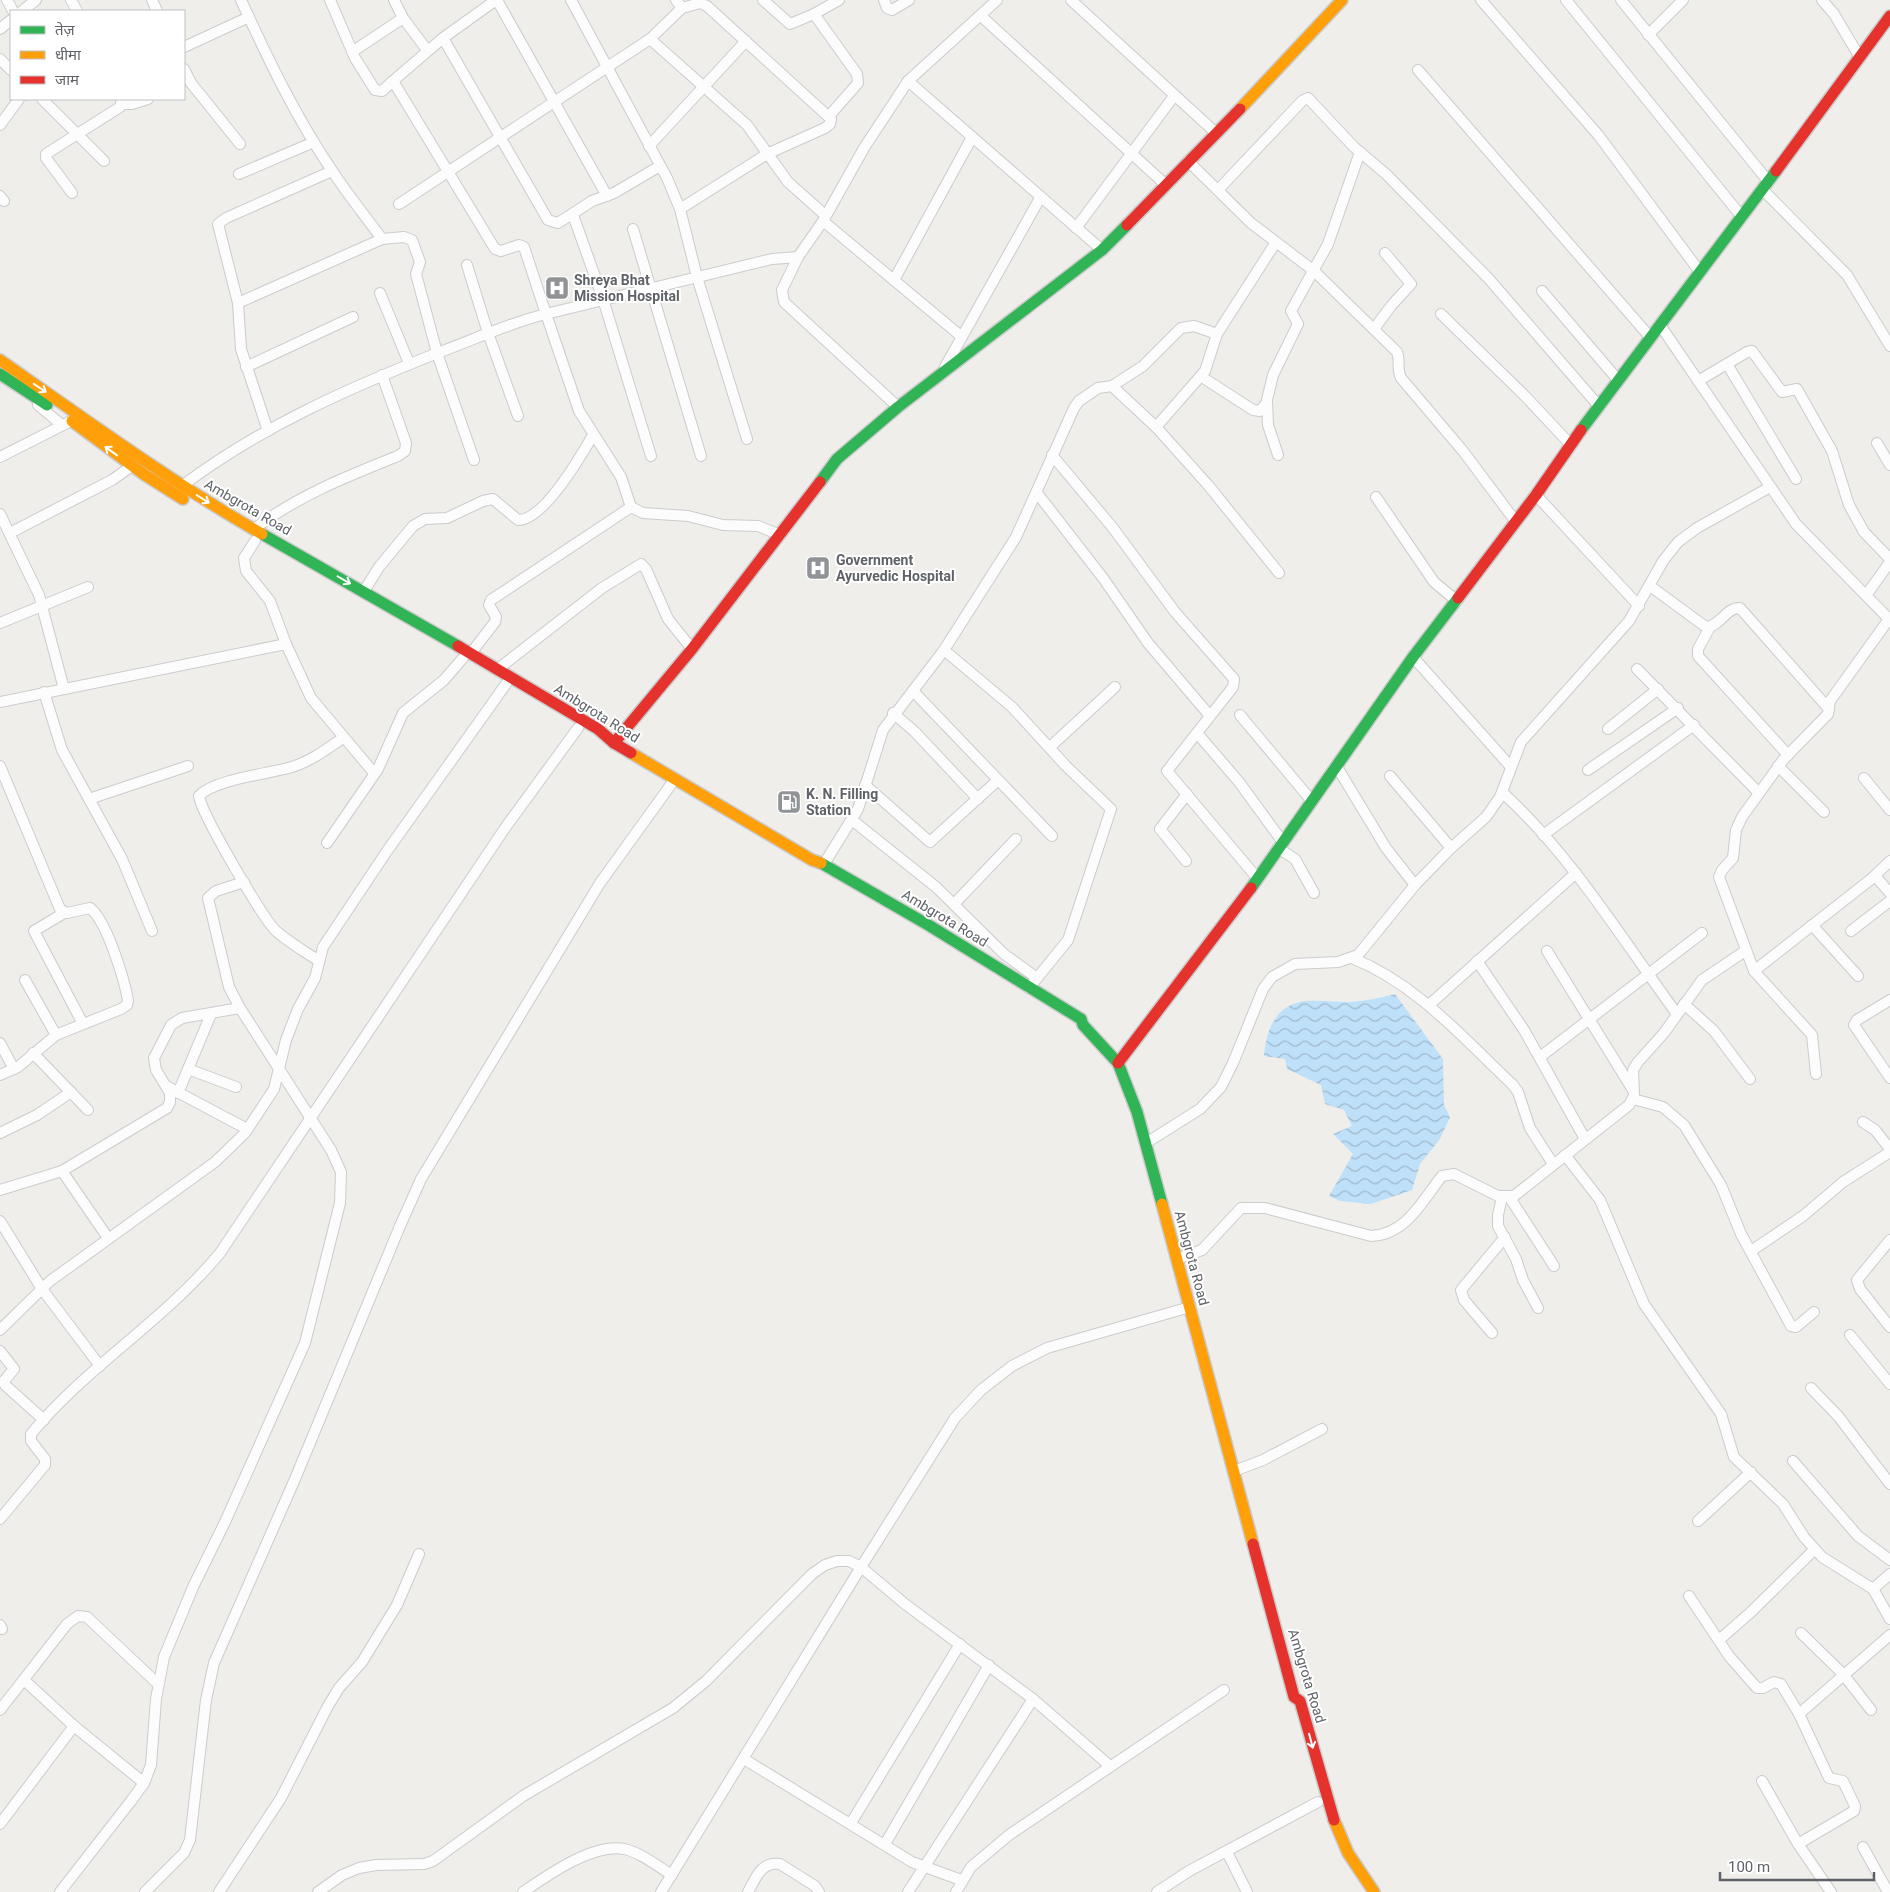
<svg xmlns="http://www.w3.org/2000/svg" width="1890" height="1892" font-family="Roboto,'Noto Sans Devanagari',sans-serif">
<defs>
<pattern id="water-waves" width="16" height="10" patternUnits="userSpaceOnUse" patternTransform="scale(1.25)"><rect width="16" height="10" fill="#bfe0f9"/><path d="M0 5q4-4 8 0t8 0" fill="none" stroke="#9eb9cd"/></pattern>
</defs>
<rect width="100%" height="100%" fill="#efeeea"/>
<path fill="url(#water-waves)" d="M 1395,994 L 1443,1059 L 1444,1105 L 1450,1117 L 1440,1139 L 1420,1164 L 1412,1190 L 1371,1204 L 1340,1201 L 1329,1196 L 1353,1154 L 1333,1134 L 1352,1126 L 1344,1110 L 1325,1104 L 1321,1085 L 1287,1069 L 1285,1059 L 1264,1056 C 1266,1030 1276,1003 1307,1001 C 1321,1000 1335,1002 1349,1002 C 1365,1001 1380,998 1395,994 Z"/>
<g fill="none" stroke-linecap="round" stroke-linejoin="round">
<defs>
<g id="street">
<polyline points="7,0 13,11"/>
<polyline points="71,0 77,11"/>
<polyline points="152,0 157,11"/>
<polyline points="330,0 355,58 375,90 382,91 393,81"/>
<polyline points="394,0 403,18 427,50"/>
<polyline points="496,0 443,38 548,220 558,223 592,201 614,193 660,166"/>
<polyline points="497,0 607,196"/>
<polyline points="571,0 667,178 680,209 697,277 747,439"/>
<polyline points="676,0 682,8 650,39 747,125 788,182 825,215"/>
<polyline points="763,0 790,24 814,14 857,74 858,83 829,116"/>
<polyline points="884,0 887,8 892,10 909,0"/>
<polyline points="1071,0 1216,133"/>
<polyline points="1481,0 1599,136 1700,272"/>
<polyline points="1566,0 1742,217"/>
<polyline points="1621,0 1768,181"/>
<polyline points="1822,0 1834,14 1859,56"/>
<polyline points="22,11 36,0"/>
<polyline points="814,14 839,0"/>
<polyline points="981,16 1166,185"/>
<polyline points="0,29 11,20"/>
<polyline points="1648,35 1683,0"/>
<polyline points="443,38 393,81 495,249 501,251 519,245 524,247 546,314 772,259 798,257 782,290 784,302 898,407"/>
<polyline points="184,47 249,17"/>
<polyline points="352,52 403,18"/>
<polyline points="0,59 11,70"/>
<polyline points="184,69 191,83 240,144"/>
<polyline points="1418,70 1650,337"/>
<polyline points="908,81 1102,250"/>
<polyline points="42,99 104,161"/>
<polyline points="121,104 132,104 148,99"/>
<polyline points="0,125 19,99"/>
<polyline points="649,146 746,41"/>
<path d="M 1188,161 L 1251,223 L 1314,271 L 1397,352 C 1401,362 1396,369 1401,378 L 1463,451 L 1516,522"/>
<polyline points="239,174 314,142"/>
<polyline points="1762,189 1847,275 1890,346"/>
<polyline points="1218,190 1302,101 1308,98 1354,147 1386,174 1489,279 1598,405"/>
<polyline points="72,193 46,158 46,154 120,107 122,99"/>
<polyline points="0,196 4,201"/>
<polyline points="399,204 650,39"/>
<polyline points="680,209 767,154 825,128 830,124 831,119 707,6 700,3 682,8"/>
<polyline points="573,215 603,299 651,456"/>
<polyline points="823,221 962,337"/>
<polyline points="1076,228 1174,96"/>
<polyline points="633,229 701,456"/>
<polyline points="382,239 404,237 412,240 420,262 416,274 437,353 474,460"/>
<polyline points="798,257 823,221 864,148 908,81 997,0"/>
<polyline points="467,265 488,333 518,416"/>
<polyline points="894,280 971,139"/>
<polyline points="1542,291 1618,380"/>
<polyline points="380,293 409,363"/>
<path d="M 238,303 L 382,239 C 366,217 348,195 333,172 C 296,118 268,59 241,0"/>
<polyline points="1441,314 1526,397 1570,444"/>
<polyline points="1660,325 1796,524 1890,620"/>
<polyline points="1374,329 1391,306 1411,284 1385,253"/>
<polyline points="1727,364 1796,479"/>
<polyline points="246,367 353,317"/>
<polyline points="945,367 1040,198"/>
<polyline points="1202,377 1253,410 1260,411 1267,402"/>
<polyline points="1698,381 1747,352 1752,351 1782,392 1797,389 1832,451 1849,505 1864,532 1890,559"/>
<polyline points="1112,386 1143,366 1181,328 1194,326 1217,334"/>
<polyline points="38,405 62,425"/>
<polyline points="1156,427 1208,485 1279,573"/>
<polyline points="268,431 241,349 238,303 218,224 226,218 332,171"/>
<polyline points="1877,443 1890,465"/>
<polyline points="1052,455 1113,528 1175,612 1234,679 1233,687 1167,771 1258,879"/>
<polyline points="1278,455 1268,425 1267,400 1273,375 1298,324 1291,311 1328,244 1360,152"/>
<polyline points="0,457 71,421"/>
<path d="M 182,486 C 260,427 349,388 440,352 C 475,339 509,323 546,314 L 579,411 L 621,477 L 631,507 L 491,600 L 489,605 L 496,617 L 495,622 L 471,653"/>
<polyline points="1037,493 1103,578 1148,643 1210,716"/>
<polyline points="1536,495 1639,606"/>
<polyline points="1376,497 1434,582 1457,601"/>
<polyline points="631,507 643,513 688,516 723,525 758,526 780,535"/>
<polyline points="0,514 39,595 64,689"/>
<path d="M 254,529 C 297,496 348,476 398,456 L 405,451 L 406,443 L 382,375"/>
<polyline points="10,533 112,480 132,466"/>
<polyline points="255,541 244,558 246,571 270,601 286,644 311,698 374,773"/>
<path d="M 1650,586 L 1706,627 C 1720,627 1726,607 1740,608 L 1829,709"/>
<path d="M 364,591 L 379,567 L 413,526 L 425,519 L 447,518 L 483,501 L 493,499 L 518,520 C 544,520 581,456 593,435"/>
<polyline points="1867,594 1890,562"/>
<polyline points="0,623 88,587"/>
<polyline points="1710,627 1698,649 1698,656 1788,755"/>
<polyline points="944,650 1016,537 1074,408 1079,401 1098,388 1112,386 1156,427 1205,371 1217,334 1276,242"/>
<polyline points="1413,657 1511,767"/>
<polyline points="498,669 602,588 641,564 646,569 668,619 692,649"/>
<polyline points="1637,669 1758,792"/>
<polyline points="913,691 1052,836"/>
<polyline points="44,692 62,750 122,859 152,931"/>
<polyline points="0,702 286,644"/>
<polyline points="893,713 915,732 978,799"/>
<polyline points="1240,715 1311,800"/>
<polyline points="1608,729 1658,689"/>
<polyline points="1197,733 1239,782 1282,841"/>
<polyline points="1050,747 1115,687"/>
<path d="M 0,766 L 60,909 L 67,913 L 90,908 C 107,921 124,979 128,1000 L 127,1005 L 121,1009 L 56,1035 L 18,1067 L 0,1075"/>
<polyline points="1778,766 1824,812"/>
<polyline points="1337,767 1386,848 1415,885"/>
<polyline points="1588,770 1678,708"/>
<polyline points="1390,776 1451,848"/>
<polyline points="1864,778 1890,810"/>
<polyline points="865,785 930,842 998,780"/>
<path d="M 1502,792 C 1572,856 1621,938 1677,1014"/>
<polyline points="89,799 188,766"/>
<polyline points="852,820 936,887 1004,954 1037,978"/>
<polyline points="1543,835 1694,725"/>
<polyline points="327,843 378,769 403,713 444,680 463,658"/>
<polyline points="1278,848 1295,859 1314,893"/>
<polyline points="1186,861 1160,829 1187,794"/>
<polyline points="824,864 858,809 883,730 944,650 1012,707 1066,766 1111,809 1068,940 1029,988"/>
<polyline points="1875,876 1890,893"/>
<polyline points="955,903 1016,839"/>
<polyline points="64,913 34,931 83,1024"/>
<polyline points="1812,925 1858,976"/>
<polyline points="1851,931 1890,901"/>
<polyline points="1547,951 1633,1090"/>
<path d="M 1352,958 C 1417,984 1463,1038 1513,1085 L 1518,1092 L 1530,1128 L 1553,1164"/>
<path d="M 319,961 C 304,951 288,942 275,930 C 261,915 201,813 199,796 C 214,779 269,774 292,767 C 311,761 327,749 343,738"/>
<polyline points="1477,961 1524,1030 1585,1139"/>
<polyline points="1754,971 1870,880 1890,861"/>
<polyline points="25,980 56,1035"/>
<polyline points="1890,1000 1857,1020 1854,1025 1890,1078"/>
<polyline points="1684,1004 1714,1031 1750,1079"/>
<polyline points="1429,1005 1576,873"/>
<polyline points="0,1043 14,1069"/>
<polyline points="33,1053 88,1110"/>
<polyline points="1540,1057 1702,933"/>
<polyline points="188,1069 236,1087"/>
<polyline points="1816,1074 1812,1035 1754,971 1719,877 1722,870 1733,858 1736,830 1742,817 1783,760 1828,714 1830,701 1889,619"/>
<polyline points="168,1087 247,1129"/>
<polyline points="178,1093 211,1014"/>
<polyline points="1633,1099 1663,1107 1684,1125 1721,1185 1741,1234 1791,1326 1796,1327 1814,1312"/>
<polyline points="1863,1122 1875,1130 1890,1149"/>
<polyline points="0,1133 37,1115 71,1092"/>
<polyline points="1146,1143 1200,1109 1221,1087 1233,1063 1263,989 1272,977 1295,964 1338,962 1358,955 1415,885 1451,848 1486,817 1500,797 1521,742 1629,621 1663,561 1678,542 1697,528 1770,487"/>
<polyline points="1565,1155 1600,1200 1644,1304 1721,1414 1734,1457 1783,1504 1804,1537 1822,1557 1873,1589 1890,1619"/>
<polyline points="62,1171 108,1238"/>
<polyline points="0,1190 62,1171 167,1108 170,1102 170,1093 156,1070 154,1058 171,1025 182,1018 240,1008"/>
<polyline points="1502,1197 1498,1215 1498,1226 1516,1259 1523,1280 1538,1308"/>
<polyline points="1510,1198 1554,1266"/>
<polyline points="0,1221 42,1289 100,1366"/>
<polyline points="1890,1240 1857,1280 1860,1289 1890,1327"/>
<polyline points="1751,1251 1803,1216 1843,1182 1890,1152"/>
<path d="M 1177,1259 L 1202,1250 L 1241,1208 L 1265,1208 L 1371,1236 C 1406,1235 1422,1201 1442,1176 L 1454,1174 L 1498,1196 L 1514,1196 L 1629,1105 L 1634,1096 L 1633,1070 L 1638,1062 L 1664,1033 L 1702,980 L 1745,951"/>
<polyline points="0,1330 50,1281 215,1162 245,1133 274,1089 286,1040 298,1009 315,978 323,947 387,851 506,684"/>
<polyline points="1492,1333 1464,1300 1461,1290 1505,1237"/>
<polyline points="1850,1335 1890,1384"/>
<polyline points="0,1351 14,1369 4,1381 5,1385 44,1420"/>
<polyline points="1811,1388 1838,1416 1890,1484"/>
<polyline points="1793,1461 1858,1536 1890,1560"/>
<polyline points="1234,1471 1263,1460 1322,1429"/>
<path d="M 0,1519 L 45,1465 L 45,1459 L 31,1441 L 31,1434 C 86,1367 164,1321 220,1253 L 505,828 L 578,728"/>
<polyline points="1698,1521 1751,1472"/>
<polyline points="1873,1589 1890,1574"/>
<polyline points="1689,1596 1729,1656 1757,1688 1763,1688 1774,1682 1781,1684 1799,1714 1829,1778 1843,1781 1855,1806 1854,1811 1798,1844"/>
<polyline points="0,1625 2,1629"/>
<polyline points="1801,1633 1843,1674 1871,1710"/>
<polyline points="1719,1640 1751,1612 1814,1550"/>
<polyline points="24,1680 74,1726 144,1783"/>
<polyline points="0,1710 67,1624 78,1616 87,1617 158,1684"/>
<polyline points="1799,1714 1890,1635"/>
<polyline points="744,1759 912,1862 961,1880"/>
<polyline points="1762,1781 1798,1844 1831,1892"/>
<polyline points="851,1823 960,1644"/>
<polyline points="0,1824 74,1726"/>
<polyline points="885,1844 989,1665"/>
<polyline points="1863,1847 1888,1892"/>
<polyline points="1227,1852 1247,1892"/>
<polyline points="60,1892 131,1801 144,1783 151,1765 156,1699 164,1657 193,1587 225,1522 305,1343 340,1203 341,1172 331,1150 240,1008 229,987 208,898 216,891 244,882"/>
<polyline points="145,1892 184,1853 190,1840 206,1700 214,1663 295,1479 400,1226 421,1179 600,883 675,779"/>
<polyline points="219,1892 281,1798 328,1706 339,1688 362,1662 397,1605 419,1554"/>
<polyline points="318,1892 342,1875 359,1868 376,1865 424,1864 433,1861 523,1796 673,1708 706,1681 812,1574 825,1565 837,1561 849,1561 861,1567 905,1604 1033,1699 1110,1766"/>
<path d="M 523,1892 C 548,1875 593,1843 624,1849 C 642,1853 657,1866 672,1875"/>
<polyline points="661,1892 861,1567 955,1418 981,1390 1012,1366 1047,1348 1190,1307"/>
<path d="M 748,1892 C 756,1878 761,1861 780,1864 L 815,1886 L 819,1892"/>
<polyline points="908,1892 1033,1699"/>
<polyline points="956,1892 971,1867 1009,1835 1224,1690"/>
<polyline points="1157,1892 1189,1871 1318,1802"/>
</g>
<g id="fast">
<polyline points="0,374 47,405"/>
<polyline points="1581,430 1776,171"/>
<polyline points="820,482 837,459 898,407 1102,250 1127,225"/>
<polyline points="262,534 458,646"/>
<polyline points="821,863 930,926 1081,1019 1083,1025 1118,1063 1137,1112 1162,1204"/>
<polyline points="1251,888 1413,657 1458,598"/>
</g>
<g id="slow">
<polyline points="1240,109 1342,0"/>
<path d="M 0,360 C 86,420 171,482 262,534"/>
<polyline points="72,421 145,475 183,499"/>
<polyline points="631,753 812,860 821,863"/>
<polyline points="1162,1204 1253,1544"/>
<polyline points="1334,1820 1348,1853 1374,1892"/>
</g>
<g id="jam">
<polyline points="1776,171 1890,16"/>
<polyline points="1127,225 1240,109"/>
<polyline points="1458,598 1536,495 1581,430"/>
<polyline points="458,646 598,729 614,743 631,753"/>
<polyline points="614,743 692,649 820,482"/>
<polyline points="1118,1063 1251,888"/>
<polyline points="1253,1544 1294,1697 1300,1701 1334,1820"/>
</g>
</defs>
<use href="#street" stroke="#cbcccc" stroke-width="12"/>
<use href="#fast" stroke="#cacacb" stroke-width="14"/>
<use href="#slow" stroke="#cacacb" stroke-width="14"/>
<use href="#jam" stroke="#cacacb" stroke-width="14"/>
<use href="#street" stroke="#fdfcfc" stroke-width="10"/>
<use href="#fast" stroke="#30b455" stroke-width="11"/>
<use href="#slow" stroke="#ff9f0a" stroke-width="11"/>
<use href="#jam" stroke="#e5322d" stroke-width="11"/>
</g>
<defs><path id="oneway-shaft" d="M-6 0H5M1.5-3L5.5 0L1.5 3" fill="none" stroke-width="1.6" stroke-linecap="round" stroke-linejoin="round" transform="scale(1.25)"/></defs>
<g stroke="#fff">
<use href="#oneway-shaft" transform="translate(40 388) rotate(34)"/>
<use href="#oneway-shaft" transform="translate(111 451) rotate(-144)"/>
<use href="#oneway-shaft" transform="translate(203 499) rotate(32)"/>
<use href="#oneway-shaft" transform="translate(344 580) rotate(30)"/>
<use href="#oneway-shaft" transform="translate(1311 1741) rotate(75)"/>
</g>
<defs>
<symbol id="hospital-square" viewBox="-11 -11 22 22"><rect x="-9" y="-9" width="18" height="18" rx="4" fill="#919496" stroke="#fff"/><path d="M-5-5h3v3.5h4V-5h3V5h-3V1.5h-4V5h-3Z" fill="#fff"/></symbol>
<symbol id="fuel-square" viewBox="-11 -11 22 22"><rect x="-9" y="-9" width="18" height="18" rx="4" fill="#919496" stroke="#fff"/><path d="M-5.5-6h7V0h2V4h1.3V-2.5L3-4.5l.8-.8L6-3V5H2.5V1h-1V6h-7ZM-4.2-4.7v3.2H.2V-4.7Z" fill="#fff"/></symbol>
</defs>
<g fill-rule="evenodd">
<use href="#hospital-square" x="543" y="274" width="28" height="28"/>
<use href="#hospital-square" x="804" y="554" width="28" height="28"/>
<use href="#fuel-square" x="775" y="788" width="28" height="28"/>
</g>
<g text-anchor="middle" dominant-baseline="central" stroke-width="4" stroke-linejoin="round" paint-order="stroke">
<g font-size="14" font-weight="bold" fill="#5f6368" stroke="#fff" text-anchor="start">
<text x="574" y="280">Shreya Bhat<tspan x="574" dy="16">Mission Hospital</tspan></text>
<text x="836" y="560">Government<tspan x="836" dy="16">Ayurvedic Hospital</tspan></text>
<text x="806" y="794">K. N. Filling<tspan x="806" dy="16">Station</tspan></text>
</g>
<g font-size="14" fill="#5f6368" stroke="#fff">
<text transform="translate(248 507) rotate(30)">Ambgrota Road</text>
<text transform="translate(597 713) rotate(32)">Ambgrota Road</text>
<text transform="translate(945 918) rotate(31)">Ambgrota Road</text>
<text transform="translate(1192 1258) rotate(75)">Ambgrota Road</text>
<text transform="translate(1307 1676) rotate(73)">Ambgrota Road</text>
</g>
</g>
<rect x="10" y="10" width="175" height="90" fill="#ffffff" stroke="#bfc1c3"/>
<rect x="20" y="26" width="25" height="8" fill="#30b455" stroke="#bfc1c3"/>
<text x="55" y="35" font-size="15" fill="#5f6368">तेज़</text>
<rect x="20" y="51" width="25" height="8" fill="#ff9f0a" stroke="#bfc1c3"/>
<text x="55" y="60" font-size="15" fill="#5f6368">धीमा</text>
<rect x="20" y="76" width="25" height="8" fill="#e5322d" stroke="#bfc1c3"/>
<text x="55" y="85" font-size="15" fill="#5f6368">जाम</text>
<path d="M1720 1872v8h154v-8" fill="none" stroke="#5f6368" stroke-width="2.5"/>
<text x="1728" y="1872" font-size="15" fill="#5f6368" stroke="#ffffff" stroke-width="4" paint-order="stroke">100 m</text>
</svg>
